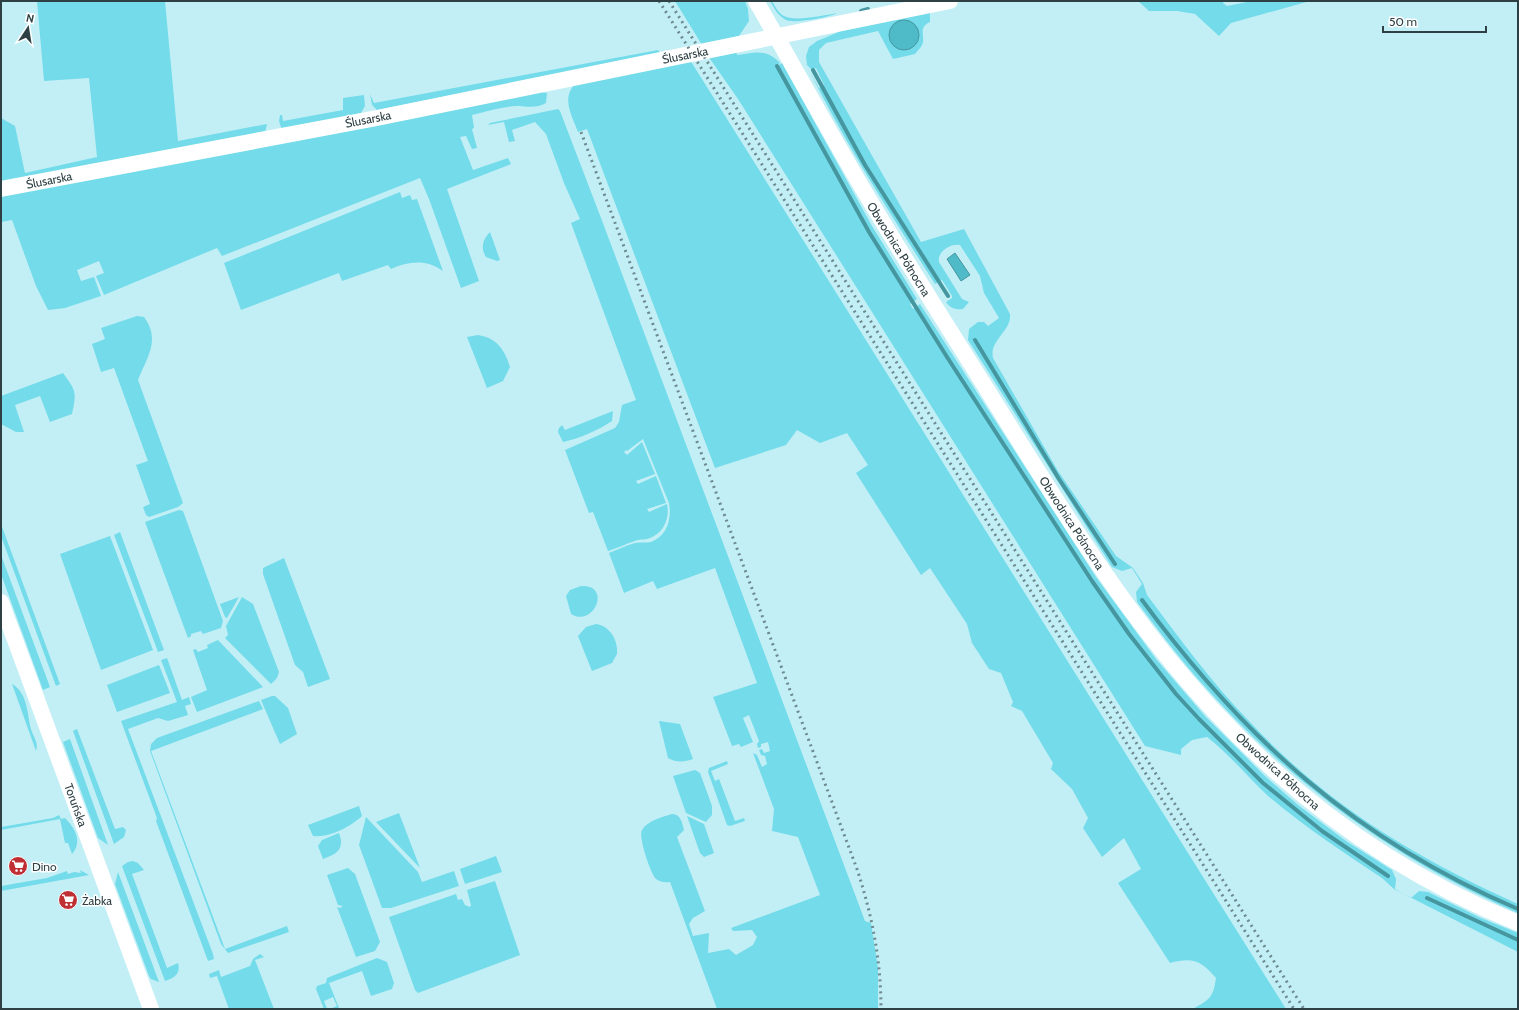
<svg xmlns="http://www.w3.org/2000/svg" width="1519" height="1010" font-family="Cabin,sans-serif">
<rect width="100%" height="100%" fill="#c2eff6"/>
<g fill="#73dbe9" fill-rule="evenodd">
<polygon points="37,1 165,1 178,141 267,124 265,133 1,184 1,118 15,126 25,173 97,157 89,78 44,81"/>
<polygon points="675,1 745,1 748,9 749,21 739,36 702,45"/>
<path d="M 770,1 L 772,1 C 775,6 778,13 784,16 C 794,22 826,15 837,13 C 832,17 792,24 786,20 C 778,16 774,8 770,1 Z"/>
<polygon points="1138,1 1224,1 1223,3 1227,6 1252,1 1310,1 1231,23 1219,36 1195,14 1177,11 1149,11"/>
<path d="M 930,11 L 930,22 C 919,27 924,33 923,42 C 922,47 918,50 915,54 L 893,59 L 878,31 L 826,43 L 819,50 L 819,62 L 921,242 L 964,229 L 1010,314 C 1012,331 989,340 993,358 L 1058,471 L 1116,556 L 1133,568 L 1143,583 L 1147,595 C 1180,639 1212,683 1250,722 C 1327,805 1416,858 1518,904 L 1518,913 C 1393,859 1286,780 1197,678 C 1175,653 1156,627 1137,602 L 1136,592 L 1142,584 L 1132,568 L 1122,571 L 1112,567 L 968,340 L 969,329 L 978,322 L 984,322 L 988,326 L 999,318 L 984,293 L 980,276 L 960,245 C 950,243 937,252 939,262 L 962,299 L 969,302 L 963,309 C 955,310 950,308 946,302 L 952,298 L 952,296 L 942,280 L 935,284 C 890,213 845,144 808,68 L 819,88 L 824,85 L 816,68 L 812,70 L 807,65 L 806,56 L 809,47 L 817,41 L 841,31 ZM 907,21 L 917,29 L 919,37 L 914,46 L 902,50 L 893,45 L 890,32 L 895,24 Z"/>
<polygon points="658,50 661,54 377,110 372,105 370,94 374,103"/>
<path d="M 736,50 L 737,55 C 754,53 766,48 780,63 L 776,67 L 782,63 L 872,226 L 917,299 L 910,304 L 913,309 L 920,304 L 1096,577 L 1156,659 L 1205,716 L 1265,776 L 1298,805 L 1346,841 L 1392,870 L 1396,879 L 1395,889 L 1411,898 L 1419,891 L 1428,892 L 1481,918 L 1518,933 L 1518,952 L 1394,889 L 1382,878 C 1343,852 1303,826 1267,795 C 1247,776 1229,754 1207,737 L 1192,740 L 1181,749 L 1181,755 L 1145,746 L 738,99 L 708,56 Z"/>
<path d="M 690,60 L 1286,1009 L 1193,1009 C 1210,999 1213,998 1216,978 C 1201,960 1192,957 1170,963 L 1118,883 L 1141,869 L 1124,838 L 1102,857 L 1083,828 L 1088,818 L 1072,789 L 1051,769 L 1053,763 L 1022,711 L 1011,706 L 1013,702 L 1001,673 L 989,669 L 972,643 L 967,624 L 930,568 L 921,575 L 856,473 L 868,465 L 847,433 L 820,443 L 797,430 L 786,445 L 715,468 L 587,129 L 578,132 C 571,113 560,97 578,81 Z"/>
<path d="M 541,92 L 547,93 L 546,103 C 536,109 527,106 516,106 C 501,107 486,112 472,115 L 474,128 L 472,129 L 477,148 L 472,149 L 466,136 L 460,137 L 473,170 L 508,158 L 511,164 L 447,189 L 479,281 L 461,288 L 429,199 L 420,178 L 222,256 L 217,248 L 104,295 L 96,276 L 104,273 L 99,261 L 77,270 L 81,281 L 94,277 L 101,296 L 65,308 L 48,310 L 36,286 L 12,220 L 1,222 L 1,195 Z"/>
<polygon points="364,95 365,106 361,113 282,130 279,121 280,115 282,115 283,121 343,110 343,98"/>
<path d="M 558,109 L 560,111 L 601,218 L 865,921 L 871,923 L 878,968 L 878,1009 L 717,1009 L 670,882 C 665,883 659,882 655,878 C 650,871 638,837 642,830 C 647,821 662,817 672,814 C 681,814 682,823 684,830 L 677,837 L 705,911 L 693,918 L 689,924 L 693,936 L 709,933 L 708,953 L 729,949 L 736,955 L 753,945 L 757,937 L 752,930 L 733,931 L 731,928 L 820,895 L 798,837 L 772,831 L 774,809 L 753,753 L 757,755 L 762,767 L 767,764 L 765,756 L 761,755 L 759,750 L 762,749 L 764,753 L 770,751 L 768,742 L 761,744 L 761,747 L 758,748 L 757,744 L 759,741 L 749,715 L 743,718 L 753,742 L 741,747 L 739,744 L 732,746 L 713,697 L 757,683 L 715,568 L 657,589 L 653,581 L 624,593 L 609,553 C 617,550 627,545 635,543 C 641,542 646,543 651,542 C 667,536 672,519 669,503 L 643,439 L 627,451 L 626,450 L 624,452 L 627,455 L 642,442 L 655,474 L 636,481 L 638,484 L 656,476 L 666,503 L 647,509 L 649,512 L 667,504 C 670,518 664,533 650,538 C 646,540 642,539 638,540 C 630,542 618,548 608,551 L 593,512 L 589,513 L 565,450 L 615,428 L 619,422 L 622,405 L 636,400 L 571,223 L 580,219 L 564,183 L 546,134 L 535,122 L 512,130 L 515,141 L 509,142 L 504,122 L 488,125 L 490,123 Z"/>
<path d="M 400,192 L 402,198 L 410,195 L 412,200 L 417,199 L 443,271 C 427,259 408,261 391,269 L 388,265 L 342,281 L 339,273 L 241,310 L 224,263 Z"/>
<path d="M 490,232 L 500,260 L 497,261 L 486,257 C 480,248 483,239 490,232 Z"/>
<path d="M 137,316 L 144,317 C 161,340 147,357 138,380 L 183,503 L 178,507 L 149,517 L 146,515 L 143,507 L 150,504 L 136,465 L 148,461 L 114,368 L 101,372 L 92,344 L 105,339 L 101,328 Z"/>
<path d="M 478,335 C 497,338 504,349 510,367 L 503,381 L 487,388 L 467,337 Z"/>
<path d="M 63,373 C 76,391 77,392 72,414 L 50,422 L 40,396 L 15,405 L 24,432 L 16,432 L 1,424 L 1,396 Z"/>
<path d="M 613,411 L 612,421 C 599,430 578,439 563,442 L 558,432 L 559,428 L 562,425 L 565,430 Z"/>
<polygon points="179,510 183,511 223,621 221,628 203,634 201,631 191,634 191,636 188,638 145,522"/>
<polygon points="1,524 60,684 56,686 1,536"/>
<polygon points="120,532 164,650 158,652 114,535"/>
<polygon points="110,536 153,650 101,670 60,554"/>
<polygon points="1,555 50,687 43,690 1,574"/>
<polygon points="284,558 330,679 308,687 303,672 295,665 263,574 263,568"/>
<path d="M 581,586 C 613,585 593,628 571,614 L 566,596 L 570,590 Z"/>
<polygon points="239,597 227,618 225,617 220,604"/>
<polygon points="242,597 253,604 279,672 277,678 271,684 225,638 228,635 226,626"/>
<path d="M 596,624 C 610,626 618,640 617,654 L 612,663 L 592,671 L 578,636 L 586,627 Z"/>
<polygon points="218,640 263,687 197,712 191,697 207,690 193,650 196,649 198,652 208,648 207,645"/>
<polygon points="167,658 182,700 189,697 191,704 185,706 188,715 168,721 158,718 128,729 213,954 214,959 208,961 156,821 157,818 121,721 177,702 161,660"/>
<polygon points="159,665 170,693 117,712 107,685"/>
<path d="M 12,684 C 28,693 27,714 31,729 C 33,737 39,742 36,751 Z"/>
<polygon points="272,696 275,696 288,708 297,734 280,744 261,700"/>
<polygon points="259,701 263,709 151,751 225,949 287,926 289,932 228,953 221,944 150,751 151,744 157,738"/>
<path d="M 659,721 L 680,724 L 693,759 C 685,762 676,763 668,758 Z"/>
<polygon points="77,729 115,829 123,827 126,830 124,837 114,844 73,731"/>
<polygon points="70,739 108,845 98,838 63,742"/>
<polygon points="727,761 728,764 711,771 715,781 719,779 735,821 744,818 745,821 730,826 727,825 708,772 709,768"/>
<polygon points="695,770 700,773 712,806 712,815 706,822 686,813 673,776"/>
<path d="M 359,806 L 362,816 C 350,827 329,838 313,836 L 308,825 Z"/>
<polygon points="399,813 420,868 376,822"/>
<path d="M 59,815 L 61,819 L 65,818 C 75,828 83,842 72,854 L 68,843 L 65,843 L 60,819 L 1,830 L 1,827 L 53,818 Z"/>
<polygon points="687,816 704,824 714,853 704,857 700,853"/>
<polygon points="366,817 418,872 422,882 454,871 459,886 391,908 382,908 359,845"/>
<path d="M 339,833 C 345,849 337,854 323,859 L 318,846 L 322,840 Z"/>
<polygon points="496,856 502,872 465,884 460,869"/>
<path d="M 133,861 L 138,863 L 144,870 L 132,874 L 167,968 L 178,963 C 181,974 174,978 165,981 L 122,866 L 128,862 Z"/>
<polygon points="348,868 355,874 380,942 375,951 356,957 337,907 340,908 343,906 338,905 327,875"/>
<polygon points="80,870 89,875 1,891 1,886 47,878 67,871 68,874 74,872 81,873"/>
<polygon points="118,872 159,982 151,979 149,976 115,884"/>
<polygon points="495,881 520,955 418,993 415,990 389,917 456,894 458,900 462,899 465,905 470,907 471,905 467,890"/>
<polygon points="260,954 264,957 255,960 274,1009 229,1009 217,976 210,978 209,974 219,970 221,977 250,966 253,959"/>
<polygon points="377,958 387,962 394,983 392,989 371,996 362,971 329,983 339,1008 330,1009 337,1006 333,997 324,1001 327,1009 324,1009 316,989 317,986 326,983 327,978"/>
</g>
<g fill="#50bbc8" stroke="#4696a0">
<circle cx="904" cy="35" r="15"/>
<polygon points="955,253 970,275 961,281 947,259"/>
</g>
<g fill="none" stroke-linecap="round" stroke-linejoin="round">
<g stroke="#4696a0" stroke-width="4">
<polyline points="861,11 868,9"/>
<polyline points="777,66 869,232 947,357 1092,581 1129,634 1176,694 1199,719 1263,783 1322,831 1388,876"/>
<polyline points="813,70 865,165 948,296"/>
<polyline points="975,340 1059,479 1115,564"/>
<path d="M 1142,600 C 1245,740 1356,840 1518,909"/>
<polyline points="1427,898 1518,940"/>
</g>
<g stroke="#fff" stroke-width="16">
<path d="M 756,1 C 789,58 820,115 853,172 C 897,248 945,322 991,396 C 1059,505 1126,617 1214,711 C 1299,803 1402,876 1518,923"/>
<polyline points="1,189 377,118 950,1"/>
<polyline points="1,602 151,1009"/>
</g>
<g stroke="#6d8a8f" stroke-width="3" stroke-dasharray="2 4" stroke-linecap="butt">
<polyline points="659,1 1294,1009"/>
<polyline points="669,1 1304,1009"/>
<path d="M 581,132 L 857,869 C 872,915 881,960 881,1009"/>
</g>
</g>
<defs>
<symbol id="supermarket-disc" viewBox="-11 -11 22 22"><circle r="9.5" fill="#bf2f33" stroke="#fff"/><path d="M-6-5.5h2.5l.6 2H6L4.5 2H-2.5L-4.4-4H-6ZM-1.5 3.2a1.3 1.3 0 1 0 .1 0ZM3 3.2a1.3 1.3 0 1 0 .1 0Z" fill="#fff"/></symbol>
</defs>
<g fill-rule="evenodd">
<use href="#supermarket-disc" x="7" y="855" width="22" height="22"/>
<use href="#supermarket-disc" x="57" y="889" width="22" height="22"/>
</g>
<g text-anchor="middle" dominant-baseline="central" stroke-width="3" stroke-linejoin="round" paint-order="stroke">
<g font-size="12" fill="#2e4043" stroke="#fff">
<text transform="translate(685 55) rotate(-11)">Ślusarska</text>
<text transform="translate(368 119) rotate(-11)">Ślusarska</text>
<text transform="translate(49 180) rotate(-11)">Ślusarska</text>
<text transform="translate(899 249) rotate(58)">Obwodnica Północna</text>
<text transform="translate(1072 523) rotate(57)">Obwodnica Północna</text>
<text transform="translate(1278 771) rotate(42)">Obwodnica Północna</text>
<text transform="translate(76 805) rotate(70)">Toruńska</text>
</g>
<g font-size="12" fill="#2e4043" stroke="#fff" text-anchor="start">
<text x="32" y="866">Dino</text>
<text x="82" y="900">Żabka</text>
</g>
</g>
<rect width="1519" height="1010" fill="none" stroke="#2e4043" stroke-width="4"/>
<g transform="translate(28 28) rotate(12)" stroke="#ffffff" stroke-width="3" paint-order="stroke">
<path d="M0-3L7 15L0 10L-7 15Z" fill="#2e4043"/>
<text y="-6" font-size="11" font-weight="bold" text-anchor="middle" fill="#2e4043">N</text>
</g>
<path d="M1383 26v6h103v-6" fill="none" stroke="#2e4043" stroke-width="2"/>
<text x="1389" y="26" font-size="12" fill="#2e4043" stroke="#ffffff" stroke-width="3" paint-order="stroke">50 m</text>
</svg>
